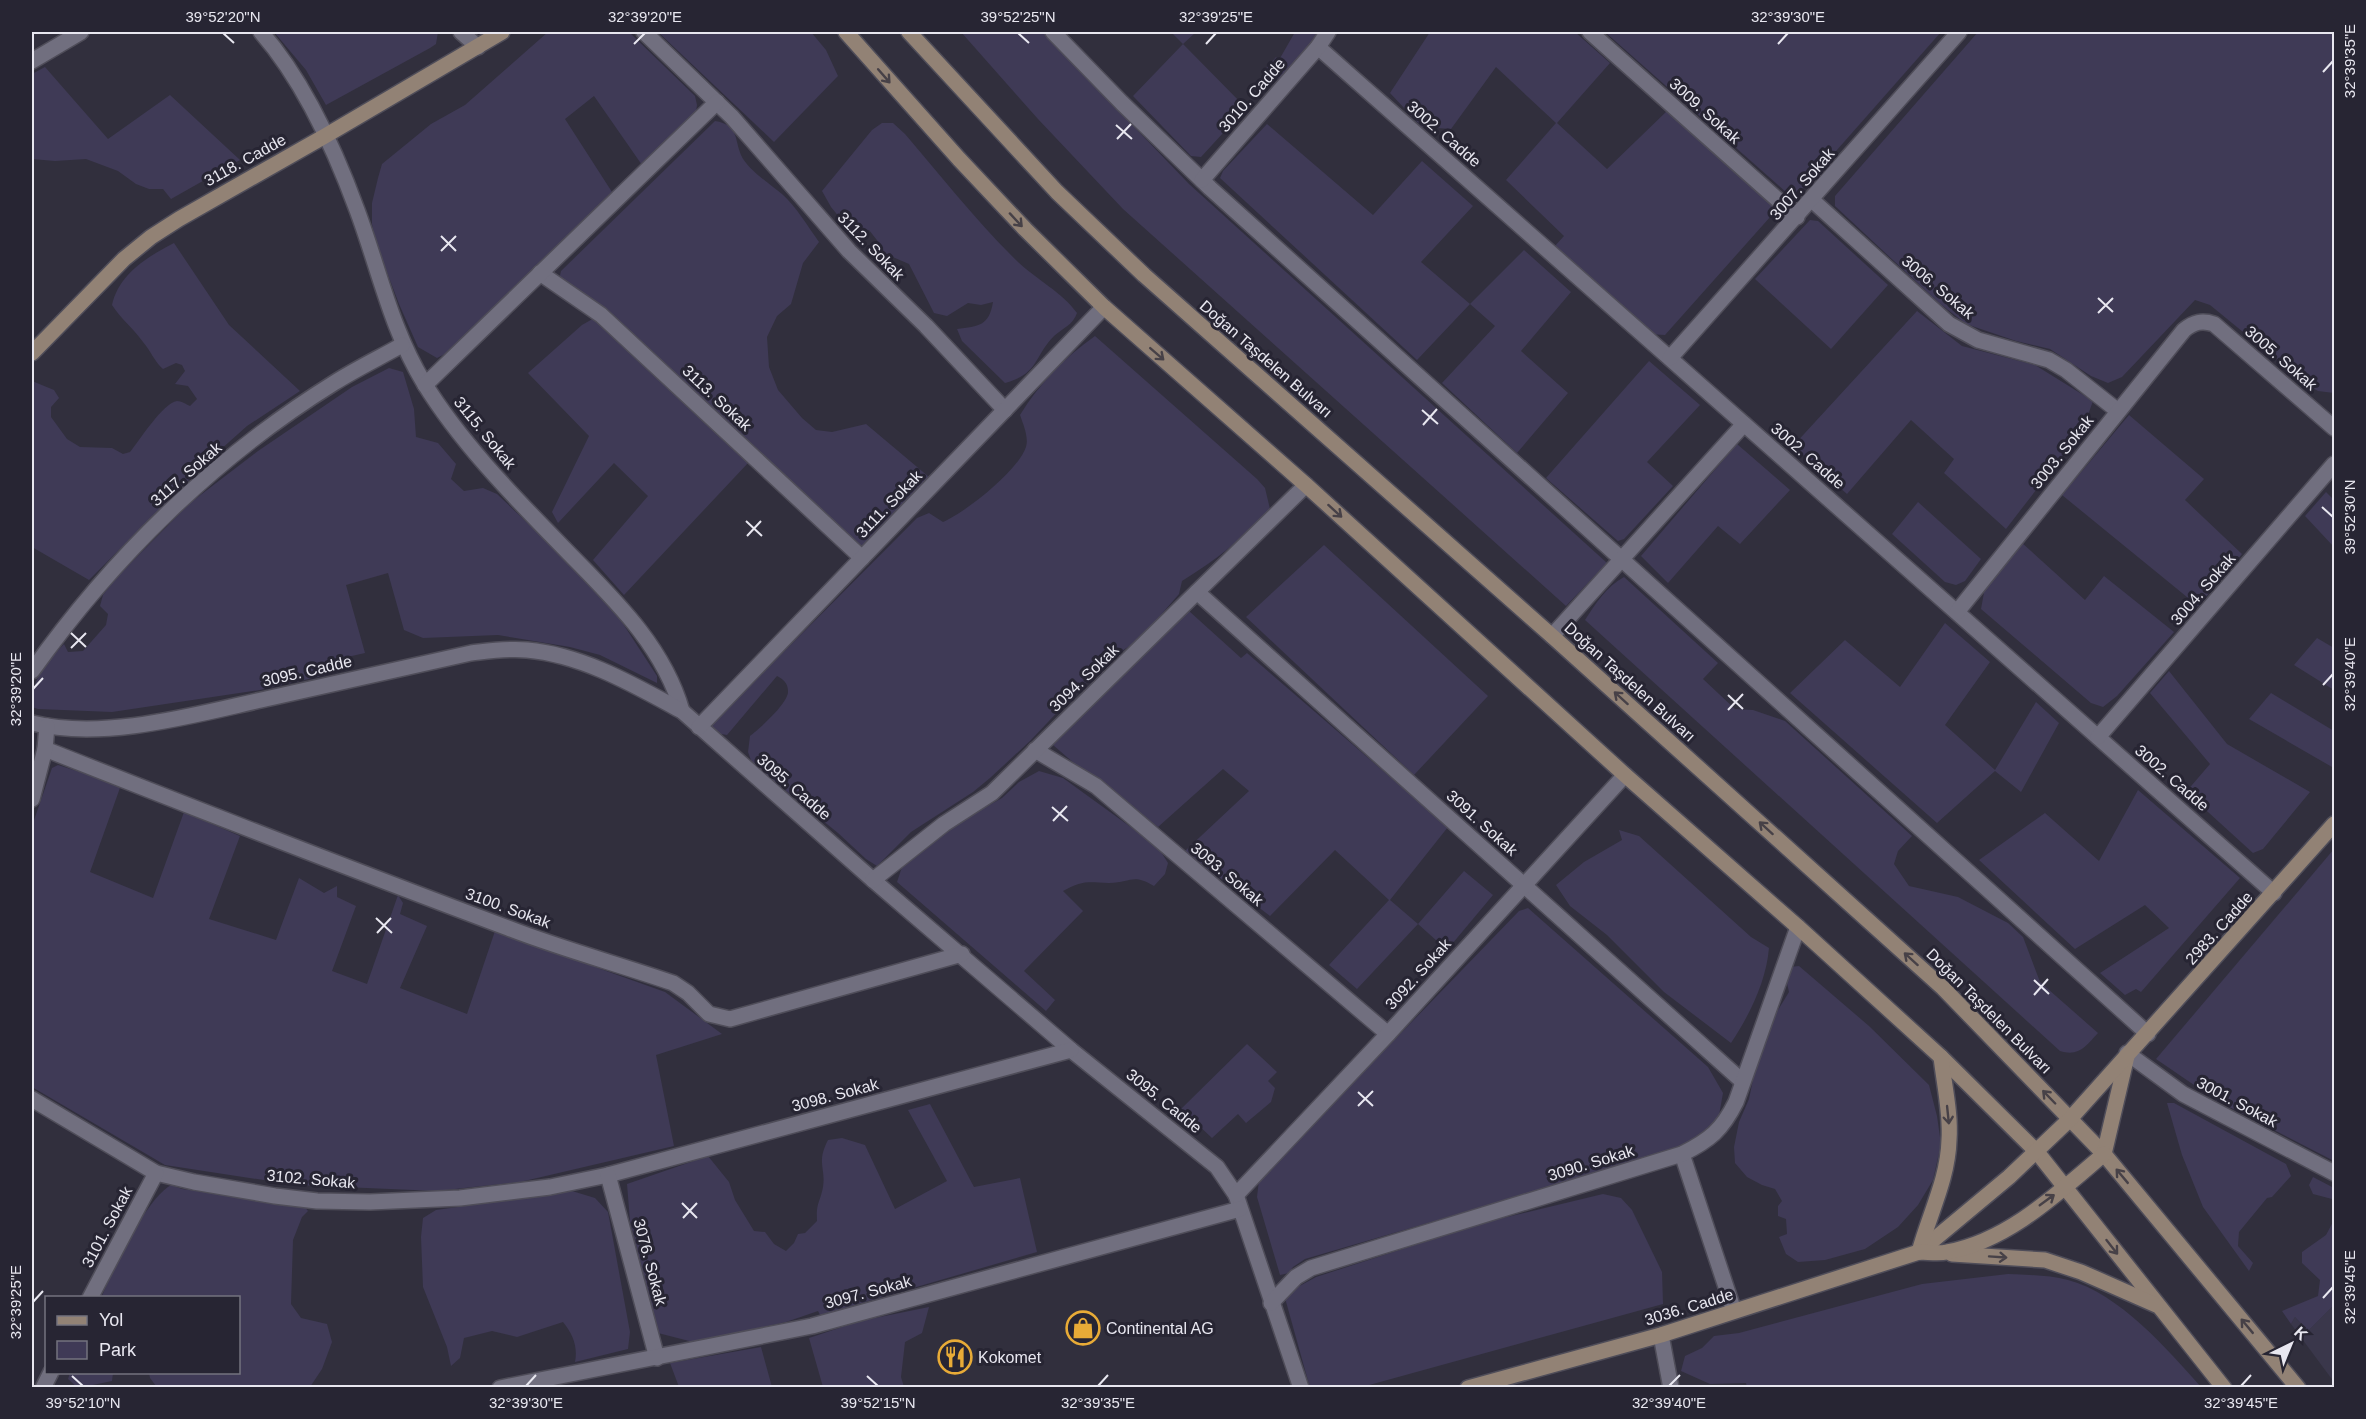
<svg xmlns="http://www.w3.org/2000/svg" width="2366" height="1419" font-family="Helvetica,sans-serif">
<rect width="100%" height="100%" fill="#312f3d"/>
<polygon fill="#3a374b" points="2334,1305 2334,1382 2291,1324 2295,1317 2308,1331"/>
<g fill="#3f3a56">
<polygon points="274,32 438,32 436,44 430,48 326,105 306,70"/>
<polygon points="548,32 629,32 695,96 697,105 696,112 642,165 594,96 565,119 612,192 447,353 437,358 418,347 399,304 376,243 372,224 372,203 378,178 382,164 431,124 465,105"/>
<polygon points="658,32 811,32 826,50 838,76 774,142"/>
<polygon points="961,32 1043,32 1189,184 1607,563 1566,606 1123,209 1038,119"/>
<polygon points="1171,32 1196,32 1183,44 1246,108 1201,157 1191,156 1133,96 1183,44"/>
<path d="M 1295,32 L 1317,32 L 1312,41 L 1283,76 C 1274,81 1270,78 1263,72 L 1276,57 L 1279,60 Z"/>
<polygon points="1430,32 1575,32 1610,63 1557,123 1607,169 1667,111 1779,207 1665,335 1649,334 1554,247 1564,236 1506,180 1556,123 1496,67 1451,129 1422,127 1390,93"/>
<polygon points="1605,32 1941,32 1799,193 1787,193"/>
<polygon points="1978,32 2334,32 2334,393 2318,391 2309,386 2210,305 2195,300 2122,377 2108,383 2091,376 2050,349 2016,341 1966,324 1939,303 1835,206 1835,196"/>
<polygon points="45,67 108,139 170,95 240,160 171,199 163,189 149,189 136,184 118,171 86,159 55,161 32,159 32,74"/>
<path d="M 715,121 C 739,125 734,138 741,155 C 747,169 770,184 782,194 C 795,205 809,228 819,242 L 803,263 L 791,304 L 777,316 L 767,337 L 769,367 L 778,390 L 802,418 L 816,430 L 832,432 L 866,424 L 929,477 L 862,547 L 559,280 L 561,271 Z"/>
<path d="M 882,123 L 893,123 L 905,134 C 942,177 977,222 1018,262 C 1037,280 1062,292 1077,313 C 1073,325 1063,328 1054,336 C 1034,356 1039,374 1005,383 L 962,341 L 957,329 C 979,326 989,326 993,302 L 981,305 L 968,303 L 947,316 L 934,313 L 909,264 L 881,252 L 880,244 L 869,230 L 854,235 L 831,207 L 822,191 L 872,130 Z"/>
<polygon points="1267,124 1373,215 1422,161 1473,206 1421,262 1470,304 1524,250 1571,292 1521,351 1568,393 1517,453 1442,383 1495,326 1470,304 1417,360 1220,178 1223,171"/>
<polygon points="1810,220 1818,221 1888,285 1831,349 1755,279"/>
<path d="M 174,243 L 229,325 L 300,391 L 247,426 L 210,459 L 89,580 L 32,547 L 32,381 L 54,390 L 59,398 L 51,407 L 51,417 L 67,439 L 80,447 L 112,448 L 123,454 L 130,452 C 139,441 163,403 177,401 C 181,401 186,404 190,406 L 197,399 L 188,386 L 175,384 L 185,371 L 182,365 L 176,363 L 163,369 C 154,361 151,351 143,342 C 133,328 121,319 112,305 C 119,274 147,257 174,243 Z"/>
<polygon points="1917,311 1962,346 2035,365 2093,401 2083,429 2006,529 1944,473 1954,459 1911,420 1847,494 1793,446"/>
<polygon points="596,317 748,463 624,595 593,560 648,496 614,463 558,523 552,512 589,436 528,373 582,325"/>
<path d="M 1095,336 L 1257,479 L 1265,488 L 1270,509 C 1244,538 1216,560 1182,581 L 1179,594 L 1140,639 L 1104,663 L 1030,741 L 990,778 L 973,792 L 911,832 L 877,866 L 866,859 L 838,833 L 752,763 L 748,752 L 750,736 C 759,729 789,703 788,691 C 788,683 783,679 777,676 L 727,735 L 715,733 L 711,725 L 917,518 L 929,513 L 943,522 C 966,512 1018,471 1026,447 C 1029,437 1023,424 1020,415 C 1039,384 1065,357 1095,336 Z"/>
<polygon points="1649,361 1700,405 1647,462 1673,486 1624,539 1618,541 1546,478"/>
<path d="M 389,368 L 403,372 L 414,409 L 416,437 L 438,443 L 456,464 L 451,479 L 464,491 L 483,488 L 497,494 L 600,592 L 618,616 L 657,676 L 657,683 L 600,655 L 570,647 L 498,635 L 423,638 L 404,630 L 388,573 L 346,585 L 365,653 L 343,658 L 343,668 L 326,675 L 260,690 L 112,712 L 38,709 L 32,707 C 31,680 45,664 64,644 L 68,652 L 83,651 L 106,625 L 108,614 L 100,606 L 103,595 L 115,579 L 190,503 L 258,451 L 352,387 Z"/>
<polygon points="2129,415 2204,479 2185,500 2242,554 2198,606 2062,495"/>
<polygon points="1737,444 1790,490 1740,544 1718,526 1668,583 1641,556"/>
<polygon points="2326,492 2334,500 2334,547 2305,516"/>
<polygon points="1918,502 1981,559 1965,581 1956,585 1945,582 1892,534"/>
<polygon points="2021,542 2085,600 2104,576 2174,632 2117,696 2103,707 2091,703 1981,609 1985,587"/>
<polygon points="1324,545 1488,696 1414,775 1246,617"/>
<path d="M 1624,577 L 1718,663 L 1703,679 L 1735,709 L 1753,710 L 1785,721 L 1912,836 L 1898,851 L 1894,864 L 1909,886 L 1958,897 L 2008,923 L 2023,937 L 2040,982 L 2098,1033 C 2086,1046 2079,1057 2060,1051 L 1585,620 C 1596,603 1606,587 1624,577 Z"/>
<polygon points="1189,611 1241,658 1247,653 1448,827 1390,900 1418,924 1464,871 1493,895 1447,950 1418,924 1357,989 1329,965 1389,900 1335,850 1270,916 1185,851 1249,791 1223,769 1158,827 1133,808 1107,784 1075,764 1053,745"/>
<polygon points="1945,623 1990,662 1945,725 1995,770 2036,702 2059,723 2021,792 1995,771 1937,823 1790,693 1845,640 1900,687"/>
<polygon points="2317,638 2334,648 2334,690 2294,665"/>
<polygon points="2169,671 2227,744 2310,792 2263,849 2253,853 2186,792 2210,764 2150,693"/>
<polygon points="2271,693 2334,731 2334,763 2332,767 2249,719"/>
<polygon points="58,765 121,785 90,872 153,898 184,812 240,836 209,919 276,940 299,878 324,893 337,886 337,897 356,906 332,971 367,984 398,895 403,903 400,914 427,926 400,988 467,1014 495,931 665,992 722,1034 656,1055 674,1146 520,1182 437,1191 296,1185 165,1165 32,1087 32,826 52,768"/>
<path d="M 1039,771 L 1063,778 L 1150,841 L 1161,852 L 1168,863 L 1165,874 L 1154,886 C 1132,873 1131,883 1109,883 C 1088,882 1082,880 1063,891 L 1083,911 L 1024,971 L 1055,1000 L 1046,1011 L 897,882 L 902,867 L 950,827 L 1002,798 L 1019,782 Z"/>
<polygon points="2138,790 2240,878 2141,992 2136,989 2125,995 2100,973 2169,928 2145,905 2075,949 1979,860 2045,813 2099,861"/>
<path d="M 1619,830 L 1639,836 L 1751,937 L 1769,948 C 1766,982 1750,1014 1731,1043 L 1664,992 L 1607,935 L 1570,906 L 1556,885 L 1584,862 L 1622,840 Z"/>
<polygon points="2334,849 2334,1161 2216,1100 2156,1059"/>
<polygon points="1528,908 1708,1067 1723,1093 1718,1121 1705,1136 1681,1149 1305,1259 1293,1267 1289,1273 1280,1275 1257,1197 1259,1180 1519,911"/>
<polygon points="1799,966 1869,1026 1929,1085 1937,1116 1941,1144 1933,1180 1918,1205 1898,1227 1865,1249 1825,1260 1798,1262 1786,1254 1779,1237 1787,1234 1786,1219 1778,1216 1778,1206 1782,1201 1775,1189 1762,1185 1747,1177 1735,1163 1734,1147 1739,1122 1749,1099 1756,1065 1764,1048 1773,1018 1789,992 1786,979 1790,967"/>
<polygon points="1247,1044 1277,1072 1268,1081 1275,1088 1271,1102 1246,1123 1238,1114 1212,1138 1181,1109"/>
<polygon points="2167,1103 2174,1103 2286,1164 2291,1176 2272,1197 2267,1198 2239,1232 2238,1246 2253,1263 2249,1271 2203,1207 2182,1155"/>
<path d="M 930,1104 L 974,1187 L 1020,1178 L 1037,1252 L 820,1315 L 818,1311 L 786,1322 L 693,1342 L 658,1333 L 630,1221 L 627,1184 L 708,1156 L 729,1182 L 735,1200 L 754,1231 L 765,1232 L 774,1244 L 786,1251 L 794,1243 L 798,1234 L 805,1233 L 817,1221 C 816,1202 820,1203 823,1187 C 826,1168 816,1163 828,1140 L 842,1138 L 865,1145 L 895,1209 L 947,1181 L 908,1110 Z"/>
<polygon points="2313,1177 2334,1188 2334,1202 2332,1199 2313,1194 2309,1185"/>
<path d="M 171,1185 L 182,1189 L 304,1206 L 308,1211 L 302,1217 L 293,1240 L 291,1304 L 301,1318 L 327,1324 L 332,1342 L 322,1369 L 310,1387 L 156,1386 L 150,1378 L 149,1373 L 238,1372 L 238,1298 L 101,1298 C 114,1268 145,1200 171,1185 Z"/>
<path d="M 572,1191 L 595,1198 L 608,1212 L 630,1332 L 628,1349 L 575,1362 C 578,1347 573,1334 563,1322 L 517,1337 L 492,1331 L 464,1338 L 460,1358 L 451,1366 L 447,1347 L 423,1287 L 421,1237 L 423,1218 L 436,1210 Z"/>
<polygon points="1603,1194 1621,1198 1632,1210 1662,1272 1663,1304 1362,1387 1310,1388 1285,1298 1296,1288 1316,1277 1486,1222"/>
<polygon points="2334,1220 2334,1305 2308,1331 2295,1317 2291,1324 2282,1311 2318,1296 2320,1280 2302,1263 2302,1252 2326,1235"/>
<path d="M 2008,1274 C 2028,1275 2049,1275 2068,1280 C 2119,1293 2168,1350 2201,1387 L 1747,1388 L 1746,1383 L 1710,1384 L 1681,1371 L 1685,1356 L 1702,1348 L 1714,1336 L 1739,1333 L 1922,1284 Z"/>
<polygon points="929,1307 922,1333 905,1342 901,1377 904,1387 823,1387 809,1338 860,1321"/>
<polygon points="761,1347 772,1387 679,1387 670,1363"/>
<polygon points="70,1373 70,1372 113,1373 112,1381 78,1388 68,1379"/>
</g>
<g fill="none" stroke-linecap="round" stroke-linejoin="round">
<defs>
<g id="street">
<path d="M 261,32 C 303,80 335,150 357,210 C 379,269 391,329 424,383 C 459,440 511,494 558,542 C 607,593 662,641 682,711"/>
<polyline points="461,32 478,47"/>
<polyline points="644,32 732,117 849,251 926,326 1005,410"/>
<polyline points="1053,32 1122,103 1210,188 2148,1034"/>
<polyline points="1590,32 1797,217"/>
<polyline points="1318,47 2274,893"/>
<polyline points="32,61 81,32"/>
<polyline points="1202,180 1318,47 1328,32"/>
<polyline points="1812,200 1949,324 1978,340 2049,360 2066,370 2118,411"/>
<polyline points="540,273 601,315 862,558"/>
<polyline points="1670,358 1959,32"/>
<polyline points="425,385 717,102"/>
<polyline points="1197,592 1742,1081"/>
<path d="M 1957,612 L 2184,330 C 2194,322 2202,320 2214,324 L 2334,428"/>
<polyline points="1552,636 1744,424"/>
<path d="M 32,671 C 113,557 215,457 334,383 C 356,369 379,358 402,345"/>
<path d="M 32,723 C 106,741 197,714 270,698 C 337,683 404,668 471,653 C 489,651 508,648 527,650 C 583,655 634,685 682,711 L 873,880 L 1071,1050 L 1217,1167 L 1236,1195 L 1301,1388"/>
<polyline points="699,727 1104,307"/>
<polyline points="2098,737 2334,464"/>
<path d="M 45,749 C 199,810 353,870 508,928 C 562,949 618,964 673,983 L 688,993 L 709,1014 L 730,1019 L 962,954"/>
<polyline points="1035,750 1096,786 1388,1034"/>
<polyline points="32,799 45,749 47,726"/>
<polyline points="873,880 944,824 992,793 1306,485"/>
<polyline points="2127,1053 2183,1094 2334,1173"/>
<polyline points="32,1099 156,1173 194,1182 275,1196 317,1201 370,1202 460,1198 550,1187 608,1175 1071,1050"/>
<polyline points="1682,1154 1734,1311"/>
<polyline points="608,1175 657,1358"/>
<polyline points="1236,1195 1388,1034 1625,775"/>
<polyline points="90,1298 156,1173"/>
<path d="M 1271,1303 L 1296,1277 L 1311,1268 L 1682,1154 C 1710,1140 1722,1130 1736,1102 L 1798,927"/>
<polyline points="1661,1335 1671,1388"/>
<polyline points="43,1388 51,1372"/>
<polyline points="500,1388 812,1326 1240,1209"/>
</g>
<g id="secondary">
<polyline points="846,32 959,159 1025,229 1104,307 1306,485 1625,775 1798,927 1941,1057 2037,1152 2224,1388"/>
<polyline points="909,32 1057,192 1144,275 1552,636 1943,988 2104,1154 2298,1388"/>
<polyline points="32,353 124,259 151,237 179,219 325,136 502,32"/>
<polyline points="2104,1154 2127,1056"/>
<polyline points="1919,1252 2009,1177 2070,1119 2334,824"/>
<path d="M 1919,1252 C 1929,1215 1948,1179 1949,1140 C 1951,1113 1944,1084 1941,1057"/>
<polyline points="1952,1254 2045,1260 2081,1272 2156,1305"/>
<path d="M 1468,1388 L 1661,1335 L 1919,1252 C 1928,1252 1938,1254 1947,1252 C 2008,1241 2058,1193 2104,1154"/>
</g>
</defs>
<use href="#street" stroke="#4f4d59" stroke-width="18"/>
<use href="#secondary" stroke="#4f4d59" stroke-width="18"/>
<use href="#street" stroke="#716f7f" stroke-width="15"/>
<use href="#secondary" stroke="#928275" stroke-width="15"/>
</g>
<defs><path id="oneway-shaft" d="M-6 0H5M1.5-3L5.5 0L1.5 3" fill="none" stroke-width="1.6" stroke-linecap="round" stroke-linejoin="round" transform="scale(1.5)"/></defs>
<g stroke="#474147">
<use href="#oneway-shaft" transform="translate(884 76) rotate(49)"/>
<use href="#oneway-shaft" transform="translate(1016 220) rotate(47)"/>
<use href="#oneway-shaft" transform="translate(1157 354) rotate(41)"/>
<use href="#oneway-shaft" transform="translate(1335 511) rotate(42)"/>
<use href="#oneway-shaft" transform="translate(1621 698) rotate(-138)"/>
<use href="#oneway-shaft" transform="translate(1766 828) rotate(-138)"/>
<use href="#oneway-shaft" transform="translate(1911 959) rotate(-138)"/>
<use href="#oneway-shaft" transform="translate(2049 1097) rotate(-134)"/>
<use href="#oneway-shaft" transform="translate(1948 1115) rotate(84)"/>
<use href="#oneway-shaft" transform="translate(2122 1176) rotate(-130)"/>
<use href="#oneway-shaft" transform="translate(2047 1200) rotate(-36)"/>
<use href="#oneway-shaft" transform="translate(2112 1247) rotate(52)"/>
<use href="#oneway-shaft" transform="translate(1998 1257) rotate(4)"/>
<use href="#oneway-shaft" transform="translate(2247 1326) rotate(-130)"/>
</g>
<path fill="none" stroke="#e8e7f0" stroke-width="2" d="M 223,33 L 234,43M 1018,33 L 1029,43M 634,44 L 645,33M 1206,44 L 1216,33M 1778,44 L 1788,33M 2323,72 L 2333,61M 1116,125 L 1132,139M 1117,139 L 1131,124M 441,236 L 456,251M 441,251 L 456,236M 2098,298 L 2113,312M 2098,313 L 2113,298M 1422,410 L 1438,424M 1423,425 L 1437,409M 2322,507 L 2333,517M 746,521 L 762,536M 747,536 L 761,521M 71,633 L 86,647M 71,648 L 86,633M 2323,685 L 2333,674M 33,689 L 43,678M 1728,695 L 1743,709M 1728,710 L 1743,694M 1052,807 L 1068,821M 1053,821 L 1067,806M 376,918 L 392,933M 377,933 L 391,918M 2034,980 L 2049,994M 2034,995 L 2048,979M 1358,1092 L 1373,1106M 1358,1106 L 1373,1091M 682,1203 L 697,1218M 683,1218 L 697,1203M 2323,1298 L 2333,1287M 33,1302 L 43,1291M 72,1376 L 83,1386M 867,1376 L 878,1386M 526,1386 L 536,1375M 1098,1386 L 1108,1375M 1669,1386 L 1680,1375M 2241,1386 L 2251,1375"/>
<defs>
<symbol id="shop-ring" viewBox="-11 -11 22 22"><circle r="9.5" fill="#272533" stroke="#e8ab37" stroke-width="1.5"/><path d="M-5-2.5h2.3a2.7 3.5 0 0 1 5.4 0H5L5.5 6h-11ZM-1.5-2.5h3a1.5 2.3 0 0 0-3 0Z" fill="#e8ab37"/></symbol>
<symbol id="restaurant-ring" viewBox="-11 -11 22 22"><circle r="9.5" fill="#272533" stroke="#e8ab37" stroke-width="1.5"/><path d="M-5-6h1v4h1v-4h1v4h1v-4h1v5L-1.5 .5V6h-2V.5L-5-1ZM5-6V6H3V1.5H1.5Q1.5-4 5-6Z" fill="#e8ab37"/></symbol>
</defs>
<g fill-rule="evenodd">
<use href="#shop-ring" x="1064" y="1309" width="38" height="38"/>
<use href="#restaurant-ring" x="936" y="1338" width="38" height="38"/>
</g>
<g text-anchor="middle" dominant-baseline="central" stroke-width="6" stroke-linejoin="round" paint-order="stroke">
<g font-size="16" fill="#e8e7f0" stroke="#272533">
<text transform="translate(1252 95) rotate(-49)">3010. Cadde</text>
<text transform="translate(1705 111) rotate(42)">3009. Sokak</text>
<text transform="translate(1444 134) rotate(41)">3002. Cadde</text>
<text transform="translate(245 160) rotate(-29)">3118. Cadde</text>
<text transform="translate(1802 184) rotate(-49)">3007. Sokak</text>
<text transform="translate(871 246) rotate(46)">3112. Sokak</text>
<text transform="translate(1938 287) rotate(40)">3006. Sokak</text>
<text transform="translate(2281 358) rotate(41)">3005. Sokak</text>
<text transform="translate(1266 359) rotate(41)">Doğan Taşdelen Bulvarı</text>
<text transform="translate(717 398) rotate(43)">3113. Sokak</text>
<text transform="translate(485 433) rotate(51)">3115. Sokak</text>
<text transform="translate(2062 452) rotate(-51)">3003. Sokak</text>
<text transform="translate(1808 456) rotate(41)">3002. Cadde</text>
<text transform="translate(186 474) rotate(-41)">3117. Sokak</text>
<text transform="translate(889 504) rotate(-46)">3111. Sokak</text>
<text transform="translate(2203 589) rotate(-49)">3004. Sokak</text>
<text transform="translate(307 671) rotate(-13)">3095. Cadde</text>
<text transform="translate(1084 678) rotate(-44)">3094. Sokak</text>
<text transform="translate(1630 682) rotate(42)">Doğan Taşdelen Bulvarı</text>
<text transform="translate(2172 778) rotate(41)">3002. Cadde</text>
<text transform="translate(794 787) rotate(41)">3095. Cadde</text>
<text transform="translate(1482 823) rotate(42)">3091. Sokak</text>
<text transform="translate(1227 874) rotate(40)">3093. Sokak</text>
<text transform="translate(508 908) rotate(20)">3100. Sokak</text>
<text transform="translate(2219 928) rotate(-48)">2983. Cadde</text>
<text transform="translate(1418 974) rotate(-48)">3092. Sokak</text>
<text transform="translate(1989 1011) rotate(45)">Doğan Taşdelen Bulvarı</text>
<text transform="translate(835 1095) rotate(-15)">3098. Sokak</text>
<text transform="translate(1164 1101) rotate(39)">3095. Cadde</text>
<text transform="translate(2237 1102) rotate(28)">3001. Sokak</text>
<text transform="translate(1591 1163) rotate(-17)">3090. Sokak</text>
<text transform="translate(311 1179) rotate(5)">3102. Sokak</text>
<text transform="translate(107 1227) rotate(-62)">3101. Sokak</text>
<text transform="translate(650 1262) rotate(75)">3076. Sokak</text>
<text transform="translate(868 1292) rotate(-15)">3097. Sokak</text>
<text transform="translate(1689 1307) rotate(-17)">3036. Cadde</text>
</g>
<g font-size="16" fill="#e8e7f0" stroke="#272533" text-anchor="start">
<text x="1106" y="1328">Continental AG</text>
<text x="978" y="1357">Kokomet</text>
</g>
</g>
<rect width="2366" height="1419" fill="none" stroke="#272533" stroke-width="66"/>
<rect x="45" y="1296" width="195" height="78" fill="#272533" stroke="#74737f" stroke-width="1.5"/>
<rect x="57" y="1316" width="30" height="9" fill="#928275" stroke="#74737f" stroke-width="1.5"/>
<text x="99" y="1326" font-size="18" fill="#e8e7f0">Yol</text>
<rect x="57" y="1341" width="30" height="18" fill="#3f3a56" stroke="#74737f" stroke-width="1.5"/>
<text x="99" y="1356" font-size="18" fill="#e8e7f0">Park</text>
<g transform="translate(2291 1344) rotate(43)" stroke="#272533" stroke-width="4.5" paint-order="stroke">
<path d="M0-4.5L10 22L0 15L-10 22Z" fill="#e8e7f0"/>
<text y="-9" font-size="16" font-weight="bold" text-anchor="middle" fill="#e8e7f0">K</text>
</g>
<rect x="33" y="33" width="2300" height="1353" fill="none" stroke="#e8e7f0" stroke-width="2"/>
<g font-size="15" text-anchor="middle" fill="#e8e7f0">
<text x="223" y="22">39°52'20"N</text>
<text x="645" y="22">32°39'20"E</text>
<text x="1018" y="22">39°52'25"N</text>
<text x="1216" y="22">32°39'25"E</text>
<text x="1788" y="22">32°39'30"E</text>
<text transform="translate(2350 61) rotate(-90)" y="5">32°39'35"E</text>
<text transform="translate(2350 517) rotate(-90)" y="5">39°52'30"N</text>
<text transform="translate(2350 674) rotate(-90)" y="5">32°39'40"E</text>
<text transform="translate(16 689) rotate(-90)" y="5">32°39'20"E</text>
<text transform="translate(2350 1287) rotate(-90)" y="5">32°39'45"E</text>
<text transform="translate(16 1302) rotate(-90)" y="5">32°39'25"E</text>
<text x="83" y="1408">39°52'10"N</text>
<text x="526" y="1408">32°39'30"E</text>
<text x="878" y="1408">39°52'15"N</text>
<text x="1098" y="1408">32°39'35"E</text>
<text x="1669" y="1408">32°39'40"E</text>
<text x="2241" y="1408">32°39'45"E</text>
</g>
</svg>
